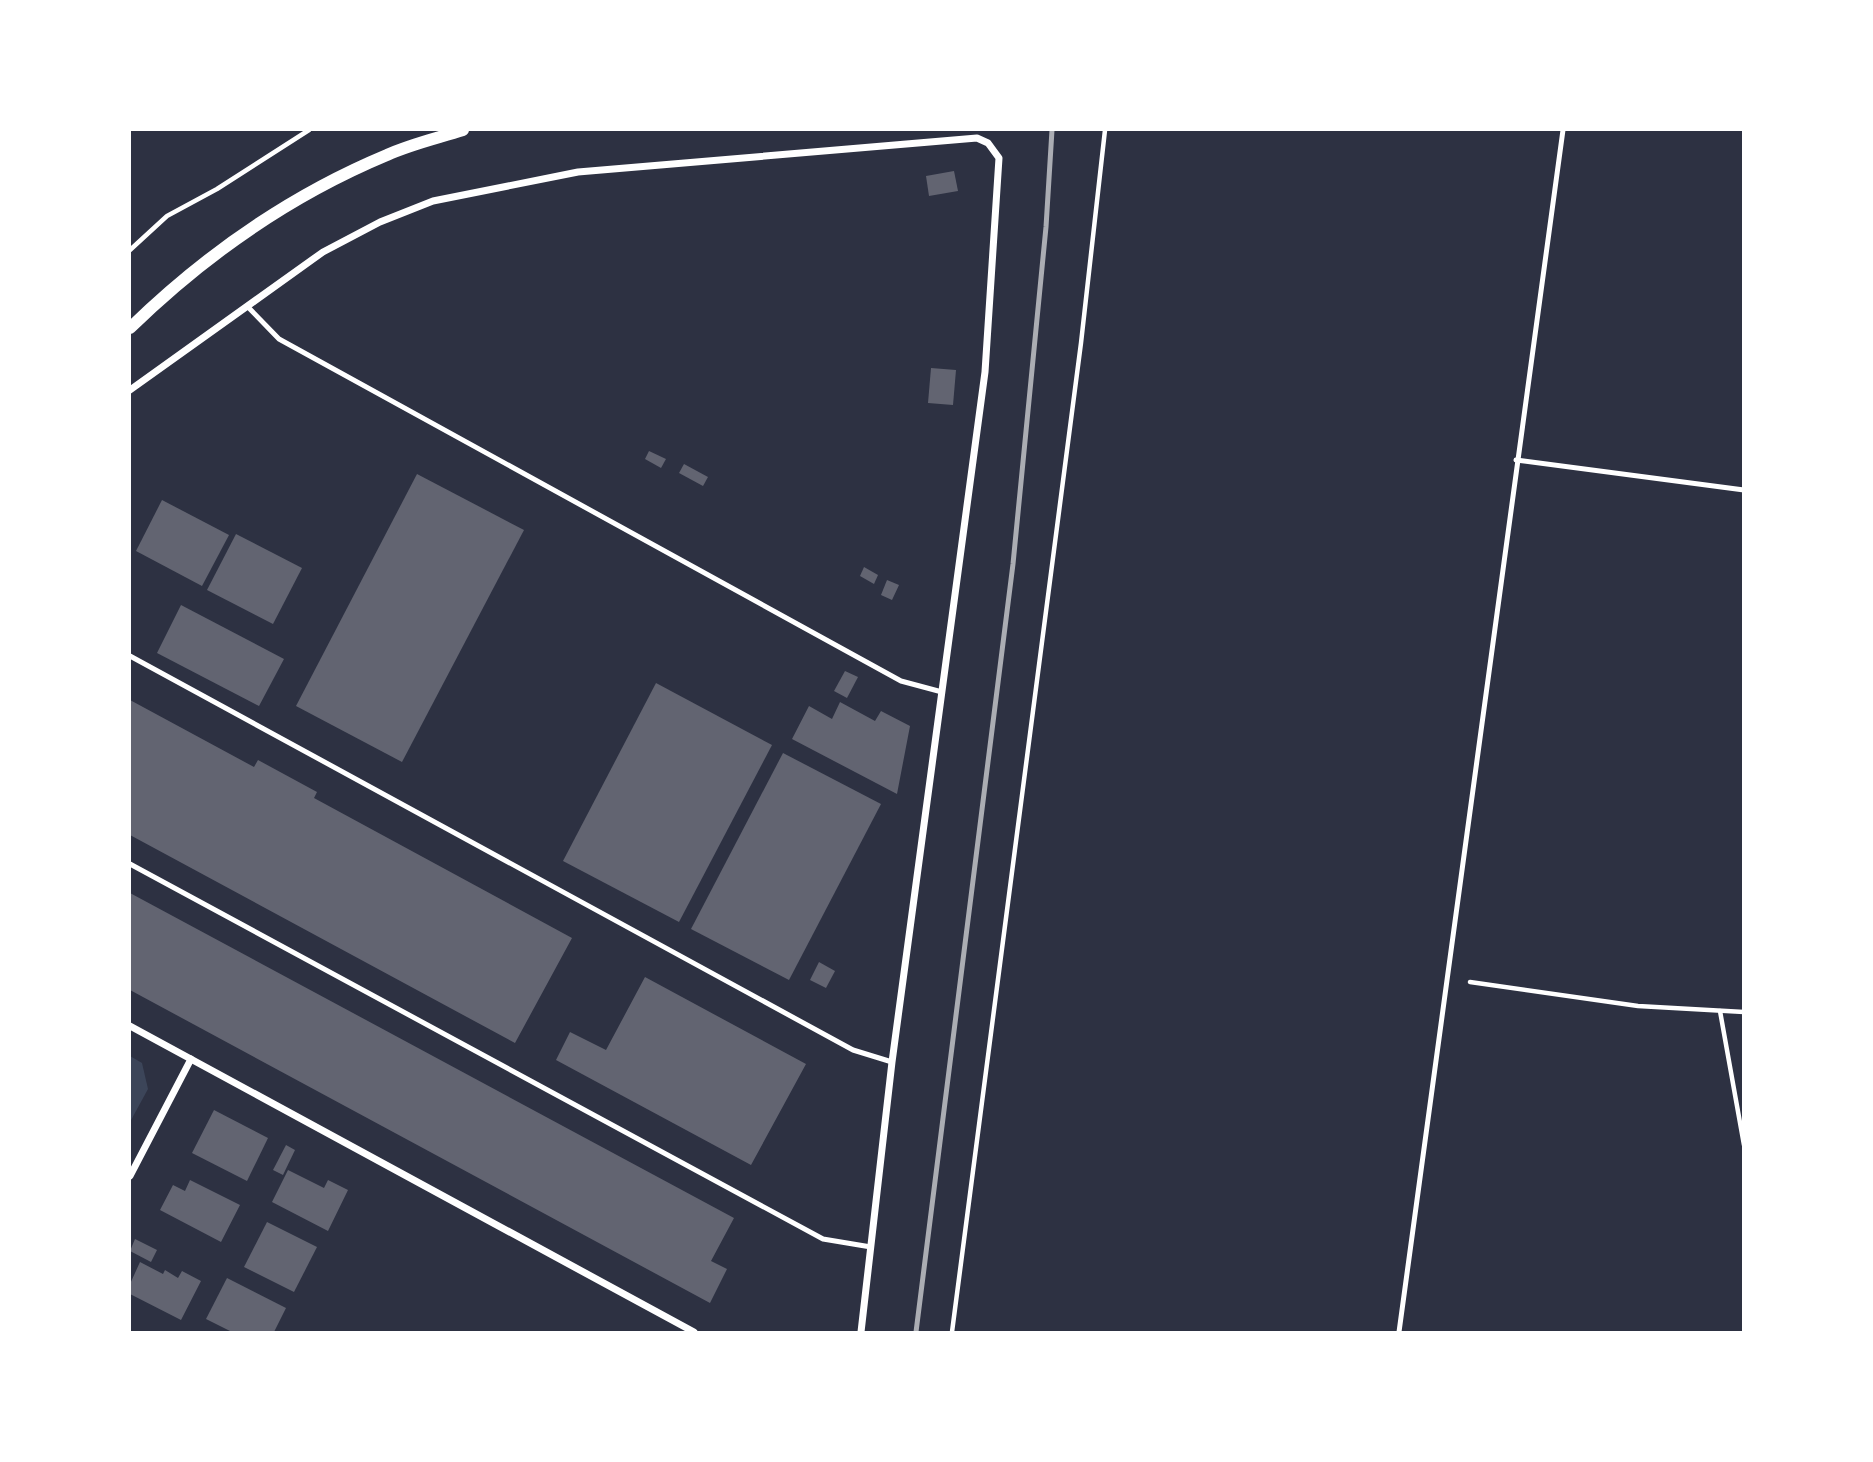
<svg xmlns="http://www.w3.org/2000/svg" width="1873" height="1462" font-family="'Archivo Narrow',sans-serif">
<rect width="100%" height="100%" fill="#2d3142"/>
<polygon fill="#3c4559" points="130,1056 142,1063 148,1089 130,1122"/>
<g fill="#626471">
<polygon points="954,171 958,191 929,196 926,176"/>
<polygon points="931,368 956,370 953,405 928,403"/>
<polygon points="649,451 666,459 661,468 645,459"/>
<polygon points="684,464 708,477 703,486 679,473"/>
<polygon points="417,474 524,530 402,762 296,706"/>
<polygon points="162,500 229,535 202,586 136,551"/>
<polygon points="236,534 302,568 273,624 207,590"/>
<polygon points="864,567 878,575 874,584 860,576"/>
<polygon points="887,580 899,585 892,600 881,595"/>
<polygon points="181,605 284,659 259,706 157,653"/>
<polygon points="845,671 858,677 847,698 834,691"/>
<polygon points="656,683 772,745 679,922 563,861"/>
<polygon points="130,700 254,767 258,760 317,792 314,798 572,938 515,1043 130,835"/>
<polygon points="840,702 875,721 881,711 910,726 897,794 792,739 809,706 832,719"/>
<polygon points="783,753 881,804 789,980 691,929"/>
<polygon points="130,893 734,1218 711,1261 727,1269 710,1303 130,990"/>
<polygon points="819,962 835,971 826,988 810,980"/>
<polygon points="645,977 806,1064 751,1165 556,1060 570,1032 606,1050"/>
<polygon points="214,1110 268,1138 247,1181 192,1153"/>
<polygon points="286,1145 295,1150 283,1175 273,1170"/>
<polygon points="288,1170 324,1188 328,1180 348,1190 328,1231 272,1202"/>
<polygon points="190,1180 240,1205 221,1242 160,1210 173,1185 185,1191"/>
<polygon points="267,1222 317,1247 294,1292 244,1267"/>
<polygon points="135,1239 157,1250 151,1262 130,1251"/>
<polygon points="140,1262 163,1274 165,1270 178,1278 182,1271 201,1281 181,1320 130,1294 130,1284"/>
<polygon points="227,1278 286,1308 274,1332 232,1332 206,1319"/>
</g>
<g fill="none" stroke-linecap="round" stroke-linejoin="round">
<g stroke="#fff" stroke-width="4.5">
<polyline points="130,250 167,216 217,189 309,130"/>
<polyline points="1470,982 1638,1006 1744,1012"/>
<polyline points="1720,1011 1744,1145"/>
<polyline points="952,1332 1081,343 1105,130"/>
</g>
<g stroke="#fff" stroke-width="5">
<polyline points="247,306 279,339 901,681 942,692"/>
<polyline points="1516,460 1744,490"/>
<polyline points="130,656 853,1050 892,1062"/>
<polyline points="130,864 823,1239 871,1247"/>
<polyline points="1399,1332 1563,130"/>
</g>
<g stroke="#fff" stroke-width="7">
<polyline points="130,390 323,252 380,222 433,201 578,172 977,138 988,143 999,158 985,372 892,1062 861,1332"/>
<polyline points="130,1026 694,1332"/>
<polyline points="130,1176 191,1059"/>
</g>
<path stroke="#fff" stroke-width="12" d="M 130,328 C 204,256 291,195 387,155 C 411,144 438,138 463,130"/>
<polyline stroke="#abadb3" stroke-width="5" points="916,1332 1013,564 1046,227 1052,130"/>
</g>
<rect width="1873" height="1462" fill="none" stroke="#ffffff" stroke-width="262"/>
</svg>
